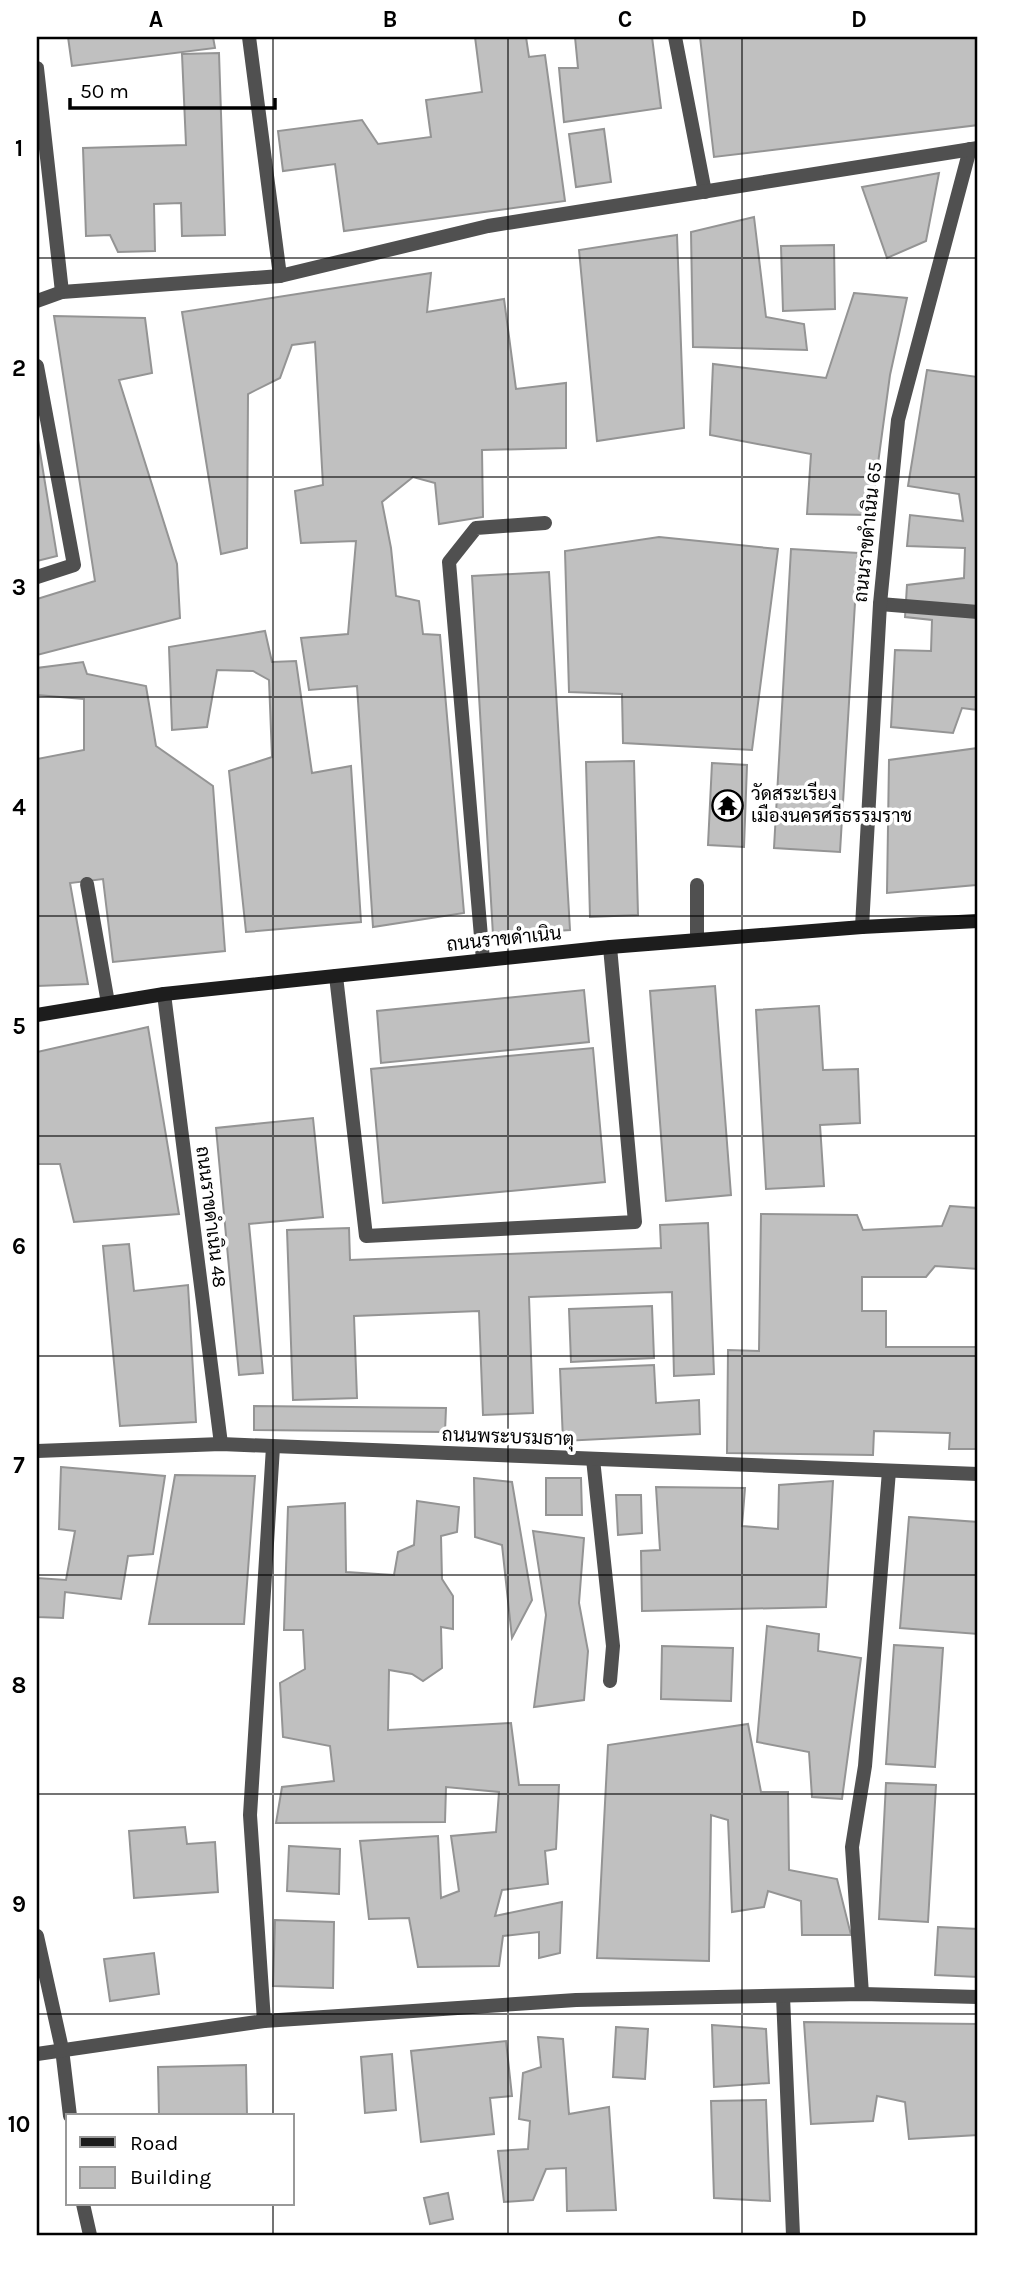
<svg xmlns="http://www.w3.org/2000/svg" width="1015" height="2272" font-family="Karla,Sarabun,sans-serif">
<rect width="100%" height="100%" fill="#fff"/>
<g fill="#c0c0c0" stroke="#949494" stroke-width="2">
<polygon points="68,37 213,37 215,48 72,66"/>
<polygon points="475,37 526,37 529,57 545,55 565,201 344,231 335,164 283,171 278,131 362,120 378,144 431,137 426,100 482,92"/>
<polygon points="575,37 652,37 661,108 564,122 559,68 578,68"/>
<polygon points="700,37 978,37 978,125 714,157"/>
<polygon points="219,53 225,235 182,236 181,203 154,204 155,251 118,252 110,235 86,236 83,148 186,145 182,54"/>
<polygon points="604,129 611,182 576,187 569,134"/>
<polygon points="939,173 926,241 887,258 862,187"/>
<polygon points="754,217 766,317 804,324 807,350 693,347 691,232"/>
<polygon points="677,235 684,428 597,441 579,250"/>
<polygon points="834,245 835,309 783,311 781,246"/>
<polygon points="431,273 427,312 504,299 516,389 566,383 566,448 482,450 483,517 439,524 435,483 413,477 382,502 391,548 396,596 419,601 423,634 440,635 464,913 373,927 357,686 309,690 301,638 348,634 356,541 301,543 295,491 323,485 315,342 292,345 280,378 248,394 247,548 221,554 182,312"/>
<polygon points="854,293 907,298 890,375 871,515 807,514 811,454 710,435 713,364 826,378"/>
<polygon points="54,316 145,318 152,373 119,380 177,564 180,618 37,655 37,599 95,581"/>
<polygon points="927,370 978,377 978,710 962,708 953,733 891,727 895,650 931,651 932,620 905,617 907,585 964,578 965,548 907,546 910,515 963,521 959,494 908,486"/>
<polygon points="37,434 57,556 37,561"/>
<polygon points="659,537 778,549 752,750 623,743 622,694 569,692 565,551"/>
<polygon points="791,549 858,553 840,852 774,848"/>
<polygon points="549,572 570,930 493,935 472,576"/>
<polygon points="265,631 272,662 296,661 312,773 351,766 361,922 246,932 229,771 272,757 269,680 253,671 217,670 207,727 172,730 169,647"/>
<polygon points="83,662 87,674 146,686 156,746 213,786 225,951 113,962 103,879 70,883 88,984 37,986 37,759 84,750 84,699 37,695 37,668"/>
<polygon points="978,748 978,855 976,885 887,893 889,760"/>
<polygon points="634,761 638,915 590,917 586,762"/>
<polygon points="712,763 747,765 744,847 708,845"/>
<polygon points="715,986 731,1195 666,1201 650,991"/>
<polygon points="584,990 589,1042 381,1063 377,1011"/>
<polygon points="819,1006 823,1070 858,1069 860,1123 820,1125 824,1186 766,1189 756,1010"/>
<polygon points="148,1027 179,1214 74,1222 60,1164 37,1164 37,1052"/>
<polygon points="593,1048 605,1182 383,1203 371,1069"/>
<polygon points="313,1118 323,1217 249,1224 263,1373 239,1375 216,1128"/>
<polygon points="950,1206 978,1208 978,1269 935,1266 926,1277 862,1277 862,1311 886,1311 886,1347 978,1347 978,1449 949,1449 950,1433 874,1431 873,1455 727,1453 728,1350 759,1351 761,1214 857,1215 863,1230 942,1226"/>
<polygon points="708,1223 714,1374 674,1376 672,1292 529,1297 533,1413 483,1415 479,1311 354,1316 357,1398 293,1400 287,1230 349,1228 350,1260 661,1248 660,1225"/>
<polygon points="129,1244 134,1291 188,1285 196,1422 120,1426 103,1246"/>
<polygon points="652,1306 654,1358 571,1362 569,1309"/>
<polygon points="654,1365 656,1403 699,1400 700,1434 563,1441 560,1369"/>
<polygon points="254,1406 446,1408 445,1432 254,1430"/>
<polygon points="61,1467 165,1476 153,1554 128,1556 121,1599 65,1592 63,1618 37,1617 37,1578 66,1580 75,1531 59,1529"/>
<polygon points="175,1475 255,1476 244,1624 149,1624"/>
<polygon points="474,1478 512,1482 532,1600 512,1638 502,1545 475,1537"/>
<polygon points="546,1478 581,1478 582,1515 546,1515"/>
<polygon points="833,1481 826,1607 642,1611 641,1551 660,1550 656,1487 745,1488 742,1526 778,1529 779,1485"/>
<polygon points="616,1495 641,1495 642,1533 618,1535"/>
<polygon points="417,1501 459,1507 457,1532 441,1536 442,1579 453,1596 453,1629 441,1627 442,1668 423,1681 412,1674 389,1670 388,1730 511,1723 519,1785 559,1785 556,1849 545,1851 548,1884 502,1890 495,1916 562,1902 560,1953 539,1958 539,1932 503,1936 499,1966 418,1967 409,1918 369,1919 360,1841 438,1836 441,1898 459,1891 451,1836 496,1832 499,1792 446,1787 445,1822 276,1823 282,1787 334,1781 330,1746 283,1737 280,1683 305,1669 303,1630 284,1630 288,1507 345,1503 346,1572 394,1575 398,1552 414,1545"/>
<polygon points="909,1517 978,1522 978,1634 900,1628"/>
<polygon points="533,1531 584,1538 579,1603 588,1651 584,1700 534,1707 546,1615"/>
<polygon points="767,1626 819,1634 818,1651 861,1658 842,1799 812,1797 809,1752 757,1742"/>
<polygon points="894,1645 943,1648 935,1767 886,1764"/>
<polygon points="662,1646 733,1648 731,1701 661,1699"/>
<polygon points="748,1724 761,1792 788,1792 789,1870 837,1879 851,1935 802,1935 801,1901 768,1891 764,1907 732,1912 728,1820 711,1815 709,1961 597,1958 608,1745"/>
<polygon points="886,1783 936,1785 928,1922 879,1919"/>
<polygon points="185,1827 187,1844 215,1842 218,1892 134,1898 129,1831"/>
<polygon points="289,1846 340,1849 339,1894 287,1891"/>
<polygon points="275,1920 334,1922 333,1988 273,1986"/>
<polygon points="938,1927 978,1929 978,1977 935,1975"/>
<polygon points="154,1953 159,1994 110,2001 104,1959"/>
<polygon points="804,2022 978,2024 978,2135 909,2139 905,2102 877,2096 873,2121 811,2124"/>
<polygon points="712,2025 766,2029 769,2083 714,2087"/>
<polygon points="616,2027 648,2029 645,2079 613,2077"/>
<polygon points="538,2037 563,2039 569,2114 609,2107 616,2210 567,2211 566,2168 546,2169 533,2200 504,2202 498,2151 528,2149 530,2121 519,2119 523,2073 541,2067"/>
<polygon points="506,2041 512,2096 490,2098 494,2134 421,2142 411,2051"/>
<polygon points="392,2054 396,2110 365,2113 361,2057"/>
<polygon points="246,2065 247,2116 205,2116 204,2114 159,2115 158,2067"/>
<polygon points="766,2100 770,2201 714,2198 711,2101"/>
<polygon points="448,2193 453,2219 430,2224 424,2198"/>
</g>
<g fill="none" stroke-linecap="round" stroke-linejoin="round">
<g stroke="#505050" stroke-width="14">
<polyline points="37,366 74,565 37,577"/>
<polyline points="87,884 108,1003"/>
<polyline points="697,885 697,940"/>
<polyline points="483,960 449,562 476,528 545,523"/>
<polyline points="336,976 366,1236 635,1222 610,947"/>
<polyline points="783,1996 793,2235"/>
</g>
<g stroke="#505050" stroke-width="14">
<polyline points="249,37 280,276"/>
<polyline points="675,37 705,192"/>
<polyline points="37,68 62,292"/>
<polyline points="880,604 978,612"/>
<polyline points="862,927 880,604 898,420 970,149"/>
<polyline points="164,994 221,1444"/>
<polyline points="593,1459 613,1646 610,1681"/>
<polyline points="862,1994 852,1847 865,1766 889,1471"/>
<polyline points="264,2021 250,1815 273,1447"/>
</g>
<g stroke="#505050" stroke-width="14">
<polyline points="37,301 62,292 280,276 488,226 978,148"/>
<polyline points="37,1451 221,1444 978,1474"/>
<polyline points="37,1936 62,2049 70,2116"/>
<polyline points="37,2054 264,2021 576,2000 862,1994 978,1997"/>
<polyline points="83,2204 90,2235"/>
</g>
<polyline stroke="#1d1d1d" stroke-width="14" points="37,1015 164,994 610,947 862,927 978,921"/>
</g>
<path fill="none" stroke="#000" stroke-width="2" stroke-opacity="0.55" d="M 273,37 L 273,2116M 508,37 L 508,2235M 742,37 L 742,2235M 37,258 L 978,258M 37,477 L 978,477M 37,697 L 978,697M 37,916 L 978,916M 37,1136 L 978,1136M 37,1356 L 978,1356M 37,1575 L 978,1575M 37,1794 L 978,1794M 37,2014 L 978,2014M 273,2204 L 273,2235"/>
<defs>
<symbol id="temple-ring" viewBox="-11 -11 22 22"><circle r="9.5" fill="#fff" stroke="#000" stroke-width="1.5"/><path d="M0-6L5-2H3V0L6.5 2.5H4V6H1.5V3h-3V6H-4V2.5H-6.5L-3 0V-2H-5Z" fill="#000"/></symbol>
</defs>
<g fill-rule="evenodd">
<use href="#temple-ring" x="710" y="788" width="35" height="35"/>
</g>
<g text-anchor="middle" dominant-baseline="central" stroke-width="7" stroke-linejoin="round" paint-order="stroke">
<g font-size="19" fill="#000" stroke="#fff">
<text transform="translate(868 532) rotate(-84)">ถนนราขดำเนิน 65</text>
<text transform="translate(504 939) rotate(-6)">ถนนราขดำเนิน</text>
<text transform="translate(211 1217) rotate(83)">ถนนราขดำเนิน 48</text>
<text transform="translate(508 1437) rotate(2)">ถนนพระบรมธาตุ</text>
</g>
<g font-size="19" fill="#000" stroke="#fff" text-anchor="start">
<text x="751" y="794">วัดสระเรียง<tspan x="751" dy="22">เมืองนครศรีธรรมราช</tspan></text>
</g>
</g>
<rect width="1015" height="2272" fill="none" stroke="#ffffff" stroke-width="77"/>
<rect x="66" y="2114" width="228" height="91" fill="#ffffff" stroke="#999999" stroke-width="2"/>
<rect x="80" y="2137" width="35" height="10" fill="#1d1d1d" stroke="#999999" stroke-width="2"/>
<text x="130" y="2150" font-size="21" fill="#000000">Road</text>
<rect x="80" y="2167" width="35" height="21" fill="#c0c0c0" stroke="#999999" stroke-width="2"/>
<text x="130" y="2184" font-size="21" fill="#000000">Building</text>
<path d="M70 98v10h205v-10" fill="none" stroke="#000000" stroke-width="3.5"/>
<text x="80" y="98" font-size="21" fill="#000000" stroke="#ffffff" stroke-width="5" paint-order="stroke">50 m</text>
<rect x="38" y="38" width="938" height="2196" fill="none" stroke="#000" stroke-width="2.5"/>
<g font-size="23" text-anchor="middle" font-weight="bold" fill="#000">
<text x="156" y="27">A</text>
<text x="390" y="27">B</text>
<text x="625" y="27">C</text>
<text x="859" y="27">D</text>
<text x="19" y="156">1</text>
<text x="19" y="376">2</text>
<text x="19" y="595">3</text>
<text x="19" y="815">4</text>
<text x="19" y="1034">5</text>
<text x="19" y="1254">6</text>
<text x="19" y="1473">7</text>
<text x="19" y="1693">8</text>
<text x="19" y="1912">9</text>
<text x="19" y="2132">10</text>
</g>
</svg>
